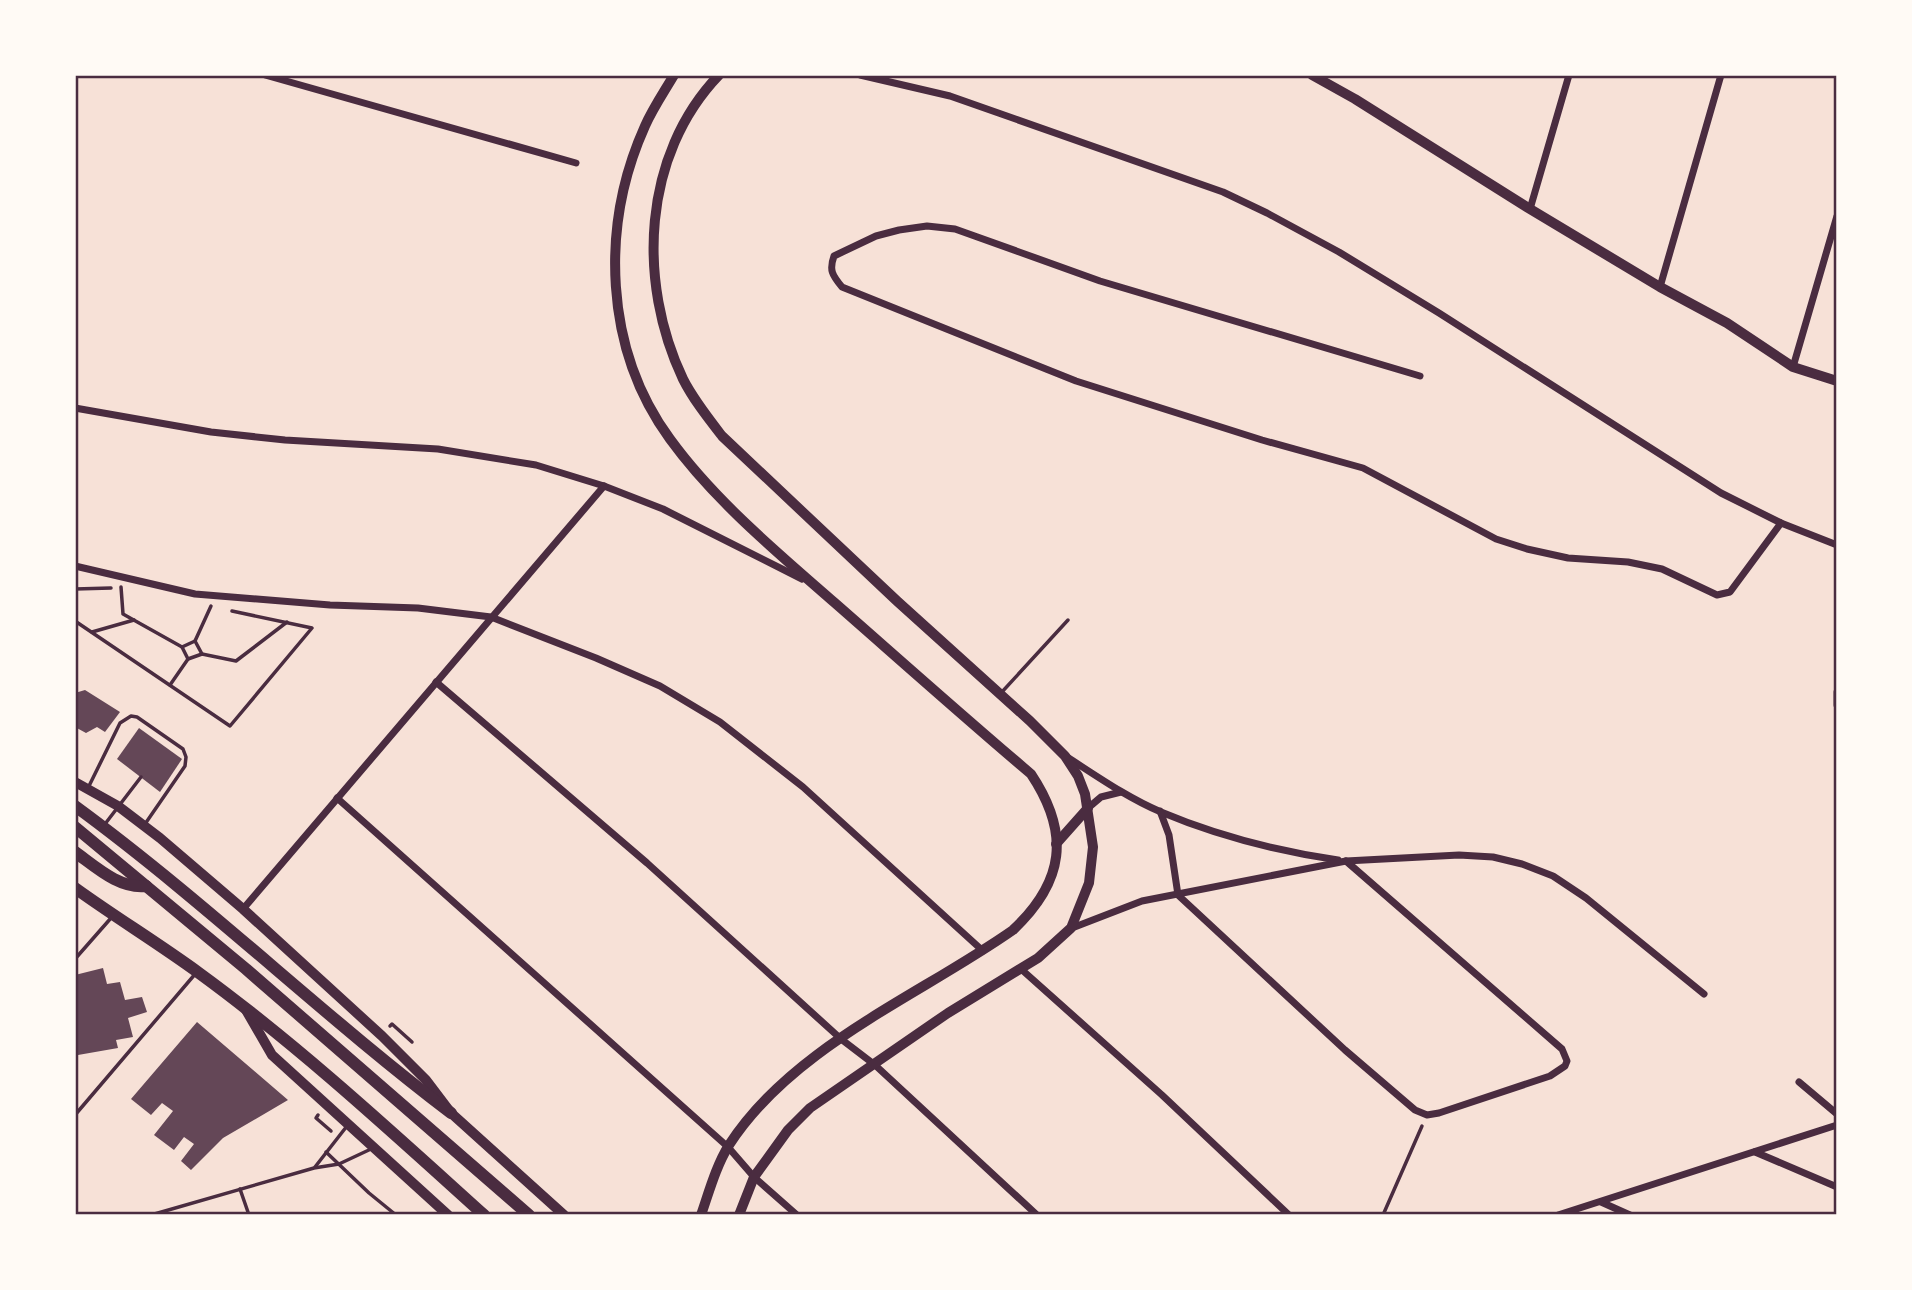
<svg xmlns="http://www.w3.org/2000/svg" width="1912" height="1290" font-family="Raleway,sans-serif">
<rect width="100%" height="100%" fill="#f7e1d7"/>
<g fill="#644757">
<polygon points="85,690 120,712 105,732 97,727 86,733 75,727 75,693"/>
<polygon points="139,728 182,759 160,792 117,759"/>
<polygon points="103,968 107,984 120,982 125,1000 142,997 147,1012 128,1018 133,1037 116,1040 118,1048 78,1055 75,1041 75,975"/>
<polygon points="197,1022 288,1100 223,1138 191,1170 181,1161 194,1144 184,1137 174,1150 154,1135 173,1111 162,1103 151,1115 131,1099"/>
</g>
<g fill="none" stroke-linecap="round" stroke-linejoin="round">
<g stroke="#4a2c40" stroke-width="3.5">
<polyline points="121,587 123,614 182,647 188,659 202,654 236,661 287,622"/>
<polyline points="75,589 111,588"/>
<polyline points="75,621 230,726 312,628 232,611"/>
<polyline points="92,632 134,620"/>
<polyline points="182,647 195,641"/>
<polyline points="202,654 195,641 211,606"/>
<polyline points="170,685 188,659"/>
<polyline points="390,1026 392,1024 412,1042"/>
<polyline points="318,1115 316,1118 331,1131"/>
<polyline points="1383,1215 1422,1126"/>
</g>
<g stroke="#4a2c40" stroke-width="3.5">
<polyline points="1001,693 1068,620"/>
<polyline points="89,786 120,723 131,716 137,717 183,749 186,757 185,766 145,824"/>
<polyline points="105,824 141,777"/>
<polyline points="75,959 111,918"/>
<polyline points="75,1115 196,973"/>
<polyline points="326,1152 369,1193 396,1215"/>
<polyline points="315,1167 347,1126"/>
<polyline points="240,1189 249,1215"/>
<polyline points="151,1215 314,1168 339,1164 371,1149"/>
</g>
<g stroke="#4a2c40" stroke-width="7">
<polyline points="265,75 576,163"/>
<polyline points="860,75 950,96 1223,192 1267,213 1339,252 1439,313 1721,493 1781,523 1837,545"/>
<polyline points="1530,209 1569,75"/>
<polyline points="1660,287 1721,75"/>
<polyline points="1793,367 1837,216"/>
<path d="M 1420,376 L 1100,281 L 955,229 L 927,226 L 899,230 L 876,236 L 834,256 C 829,270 832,275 842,287 L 1076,381 L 1262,440 L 1363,468 L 1496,539 L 1527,549 L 1568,558 L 1628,562 L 1662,569 L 1717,595 L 1730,592 L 1781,523"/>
<polyline points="75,408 211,432 285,440 438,449 536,465 604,486 663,509 802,579"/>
<polyline points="75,566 195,594 330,605 418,608 491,617 596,658 660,686 720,722 803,787 983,951"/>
<polyline points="436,682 647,863 841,1039 875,1065 1037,1215"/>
<polyline points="1837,692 1837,705"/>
<path d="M 1067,757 C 1098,777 1128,798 1161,812 C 1218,836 1277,851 1338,860"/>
<polyline points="337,798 728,1147 754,1177 797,1215"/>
<polyline points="1088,808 1101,797 1121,792"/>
<polyline points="1160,811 1169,835 1178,895 1345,1050 1415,1110 1427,1115 1439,1113 1550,1076 1565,1066 1567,1061 1562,1049 1346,861"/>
<polyline points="243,909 604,486"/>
<polyline points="1072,928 1142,901 1346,861 1459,855 1493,857 1522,864 1553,876 1586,898 1704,994"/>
<polyline points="1021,969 1162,1095 1289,1215"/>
<polyline points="1799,1082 1837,1114"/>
<polyline points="1755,1152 1837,1187"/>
<polyline points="1601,1202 1630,1215"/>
<polyline points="1558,1215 1837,1125"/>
</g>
<polyline stroke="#4a2c40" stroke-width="10" points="1312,75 1355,99 1530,209 1660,287 1727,323 1793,367 1837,381"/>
<g stroke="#4a2c40" stroke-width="10">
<path d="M 674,75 C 664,92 653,108 645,126 C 600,226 604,349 670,439 C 715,501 778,553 835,603 C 900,660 965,718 1031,774 C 1071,834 1064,882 1013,930 C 919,996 793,1046 729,1145 C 716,1166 709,1192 701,1215"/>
<path d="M 719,75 C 642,155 637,282 683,379 C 693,399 708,418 722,436 L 897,601 L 1030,721 L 1065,756 L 1078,776 L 1085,794 L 1093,847 L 1089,883 L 1071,928 L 1038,958 L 948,1013 L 810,1108 L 788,1130 L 754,1177 L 739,1215"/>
<polyline points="75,782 118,806 160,838 243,909 382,1036 426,1080 451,1113 564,1215"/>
<polyline points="1056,844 1088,808"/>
<polyline points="246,1010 272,1055 448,1215"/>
</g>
<path stroke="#4a2c40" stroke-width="12" d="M 75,806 C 206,902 322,1015 451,1113"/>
<g stroke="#4a2c40" stroke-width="12">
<polyline points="75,827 246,969 529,1215"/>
<path d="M 75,852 C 96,867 119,889 146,886"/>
<path d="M 75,888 C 115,917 158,943 199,973 C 299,1046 392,1132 484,1215"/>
</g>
</g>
<rect width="1912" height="1290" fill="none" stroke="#fffaf5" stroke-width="154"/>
<rect x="77" y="77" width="1758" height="1136" fill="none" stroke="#4a2c40" stroke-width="2.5"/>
</svg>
